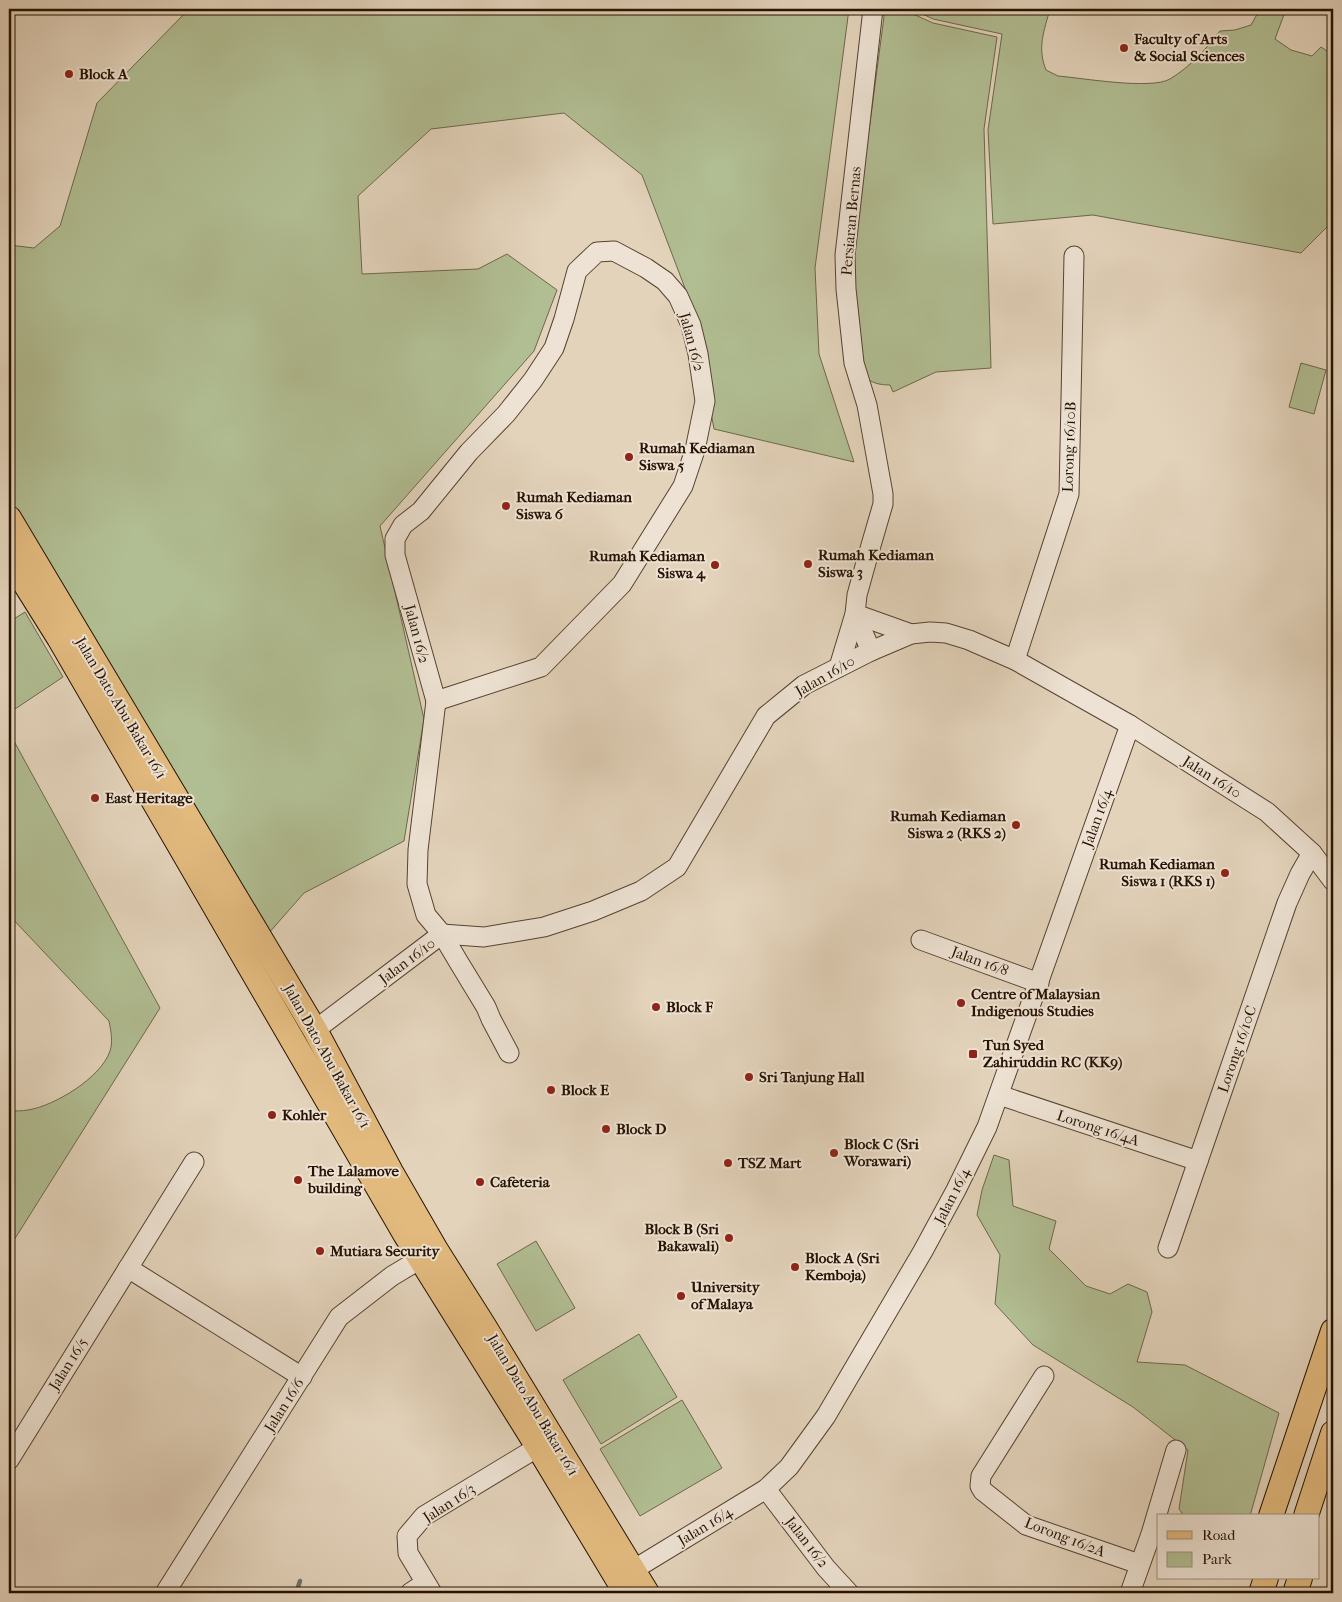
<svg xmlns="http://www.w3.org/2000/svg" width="1342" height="1602" font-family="'IM FELL French Canon',serif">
<rect width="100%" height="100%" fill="#e3d3bb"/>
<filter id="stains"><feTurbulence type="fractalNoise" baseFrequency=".004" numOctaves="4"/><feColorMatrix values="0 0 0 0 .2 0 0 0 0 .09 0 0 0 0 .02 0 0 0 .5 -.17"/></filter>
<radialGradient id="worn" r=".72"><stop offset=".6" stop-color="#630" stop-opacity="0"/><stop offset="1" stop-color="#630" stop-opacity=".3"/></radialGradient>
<g fill="#b1bd92" stroke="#6c684a">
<polygon points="189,9 849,9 815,268 819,354 854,462 714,429 691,304 642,175 564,113 431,129 358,196 362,274 478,269 507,254 557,290 534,351 380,526 424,719 404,841 304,893 268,934 9,510 9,245 34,248 60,226 97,103"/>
<path d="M 885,9 L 902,9 L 933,23 L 997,37 L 984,129 L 991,368 L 936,372 L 893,392 L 890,385 C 879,385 872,383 863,376 L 850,275 Z"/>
<path d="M 912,9 L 1050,9 C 1044,31 1037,48 1046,70 L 1058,76 C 1082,78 1151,90 1170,79 C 1190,67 1206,49 1220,31 L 1235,30 L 1251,25 L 1260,9 L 1286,9 L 1275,39 L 1291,50 L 1312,56 L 1321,47 L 1333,55 L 1333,221 L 1301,253 L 1093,215 L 993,224 L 988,130 L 1002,34 L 933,19 Z"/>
<polygon points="1301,363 1326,370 1314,414 1289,407"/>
<polygon points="25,612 63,677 9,713 9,622"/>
<path d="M 9,732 L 160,1008 L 9,1248 L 9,1111 C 15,1111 22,1111 28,1110 C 54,1106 101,1078 110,1051 C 113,1042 111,1031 109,1021 L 9,915 Z"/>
<polygon points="994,1155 1009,1160 1013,1206 1056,1221 1049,1249 1086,1286 1110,1294 1128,1284 1147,1292 1152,1312 1137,1362 1185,1365 1279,1413 1250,1516 1184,1516 1179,1509 1188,1450 1133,1407 1033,1345 995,1304 1000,1255 977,1215 982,1190"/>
<polygon points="536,1241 575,1308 536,1331 497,1264"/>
<polygon points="639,1334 677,1397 601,1444 563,1380"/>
<polygon points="682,1400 722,1468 640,1516 600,1449"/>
</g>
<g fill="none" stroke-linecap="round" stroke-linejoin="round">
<polyline stroke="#6b7470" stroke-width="4.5" points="296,1593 300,1581"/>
<defs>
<g id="minor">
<polygon points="614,251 646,268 665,281 678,296 691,325 698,354 705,401 695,450 683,486 622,584 541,667 436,701 395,555 395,539 403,525 421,511 469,452 506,414 533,380 554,348 564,319 577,271 597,252"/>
<polyline points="855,614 911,634"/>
<polyline points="855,614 871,651"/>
<polyline points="1015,660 1069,494 1074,256"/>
<polyline points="839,667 855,614 857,595 867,559 883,504 883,494 867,405 854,363 846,289 845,255 873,9"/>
<polyline points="436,701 418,850 417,884 426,915 442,934 458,961 486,1007 491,1019 509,1053"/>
<polyline points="921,940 1039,983"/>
<polyline points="315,1030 442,934 484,937 544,927 593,911 641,891 677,867 766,716 804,685 871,651 911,634 930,632 946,633 969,640 1015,660 1130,725 1267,812 1312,853 1333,881"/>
<polyline points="999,1095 1198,1161"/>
<polyline points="1168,1248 1287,903 1300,874 1312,853"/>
<polyline points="128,1268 302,1377"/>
<polyline points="1044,1376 981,1476 980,1486 983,1491 1026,1525 1139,1564"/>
<polyline points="9,1460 194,1162"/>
<polyline points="766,1489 826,1568 849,1593"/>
<polyline points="633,1570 766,1489 789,1467 826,1416 923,1251 956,1190 987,1127 1130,725"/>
<polyline points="165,1593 339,1317 392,1276 432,1252"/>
<polyline points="410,1593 425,1583"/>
<polyline points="432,1593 408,1553 407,1536 424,1516 538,1447"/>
<polyline points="1130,1593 1151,1534 1176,1450"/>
</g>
<g id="major">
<polyline points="9,518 315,1030 391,1172 436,1250 484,1326 647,1593"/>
<polyline points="9,558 59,638 405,1234 538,1447 626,1593"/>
<polyline points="1271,1516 1333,1331"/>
<polyline points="1306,1516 1333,1433"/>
<polyline points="1261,1593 1266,1578"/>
<polyline points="1295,1593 1300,1578"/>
</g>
</defs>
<use href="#minor" stroke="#564230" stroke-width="21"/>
<use href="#major" stroke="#271201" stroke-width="26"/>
<use href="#minor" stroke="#ede2d3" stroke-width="19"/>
<use href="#major" stroke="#e2ba7e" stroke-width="24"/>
</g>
<g fill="#8f2418" stroke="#ede2d3" stroke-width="2">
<circle cx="1124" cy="48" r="5"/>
<circle cx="69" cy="74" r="5"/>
<circle cx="629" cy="457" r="5"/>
<circle cx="506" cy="506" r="5"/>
<circle cx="808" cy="564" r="5"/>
<circle cx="715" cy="565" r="5"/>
<circle cx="95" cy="798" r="5"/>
<circle cx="1016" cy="825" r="5"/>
<circle cx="1225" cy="873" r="5"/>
<circle cx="961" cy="1003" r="5"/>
<circle cx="656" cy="1007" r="5"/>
<rect x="968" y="1049" width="10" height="10" rx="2.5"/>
<circle cx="749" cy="1077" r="5"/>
<circle cx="551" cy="1090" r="5"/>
<circle cx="272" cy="1115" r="5"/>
<circle cx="606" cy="1129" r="5"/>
<circle cx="834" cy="1153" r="5"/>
<circle cx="728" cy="1163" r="5"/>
<circle cx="298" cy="1180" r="5"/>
<circle cx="480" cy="1182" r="5"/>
<circle cx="729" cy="1238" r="5"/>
<circle cx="320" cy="1251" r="5"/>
<circle cx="795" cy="1267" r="5"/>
<circle cx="681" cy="1296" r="5"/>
</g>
<g text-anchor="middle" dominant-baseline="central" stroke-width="4" stroke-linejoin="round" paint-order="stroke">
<g font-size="15" font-weight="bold" fill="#271201" stroke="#ede2d3" text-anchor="start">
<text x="1134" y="39">Faculty of Arts<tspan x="1134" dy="17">&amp; Social Sciences</tspan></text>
<text x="79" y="74">Block A</text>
<text x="639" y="448">Rumah Kediaman<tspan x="639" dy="17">Siswa 5</tspan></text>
<text x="516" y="497">Rumah Kediaman<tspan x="516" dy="17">Siswa 6</tspan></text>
<text x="818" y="555">Rumah Kediaman<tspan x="818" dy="17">Siswa 3</tspan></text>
<text x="705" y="556" text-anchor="end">Rumah Kediaman<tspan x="705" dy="17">Siswa 4</tspan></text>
<text x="105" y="798">East Heritage</text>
<text x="1006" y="816" text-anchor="end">Rumah Kediaman<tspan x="1006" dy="17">Siswa 2 (RKS 2)</tspan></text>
<text x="1215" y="864" text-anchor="end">Rumah Kediaman<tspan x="1215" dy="17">Siswa 1 (RKS 1)</tspan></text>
<text x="971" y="994">Centre of Malaysian<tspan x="971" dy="17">Indigenous Studies</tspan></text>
<text x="666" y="1007">Block F</text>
<text x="983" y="1045">Tun Syed<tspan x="983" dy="17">Zahiruddin RC (KK9)</tspan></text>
<text x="759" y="1077">Sri Tanjung Hall</text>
<text x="561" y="1090">Block E</text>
<text x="282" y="1115">Kohler</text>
<text x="616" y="1129">Block D</text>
<text x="844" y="1144">Block C (Sri<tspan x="844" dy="17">Worawari)</tspan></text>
<text x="738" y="1163">TSZ Mart</text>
<text x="308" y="1171">The Lalamove<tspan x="308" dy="17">building</tspan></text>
<text x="490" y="1182">Cafeteria</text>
<text x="719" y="1229" text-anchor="end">Block B (Sri<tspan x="719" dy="17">Bakawali)</tspan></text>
<text x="330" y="1251">Mutiara Security</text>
<text x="805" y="1258">Block A (Sri<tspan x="805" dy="17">Kemboja)</tspan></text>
<text x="691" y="1287">University<tspan x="691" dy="17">of Malaya</tspan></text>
</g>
<g font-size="15" fill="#271201" stroke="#ede2d3">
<text transform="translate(851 221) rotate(-85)">Persiaran Bernas</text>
<text transform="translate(692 342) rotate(75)">Jalan 16/2</text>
<text transform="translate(1069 447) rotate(-88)">Lorong 16/10B</text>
<text transform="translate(417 634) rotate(75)">Jalan 16/2</text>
<text transform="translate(825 676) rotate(-30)">Jalan 16/10</text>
<text transform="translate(121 708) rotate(59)">Jalan Dato Abu Bakar 16/1</text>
<text transform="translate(1212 777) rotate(32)">Jalan 16/10</text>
<text transform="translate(1097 818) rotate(-70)">Jalan 16/4</text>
<text transform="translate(407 961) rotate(-37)">Jalan 16/10</text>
<text transform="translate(980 961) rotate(20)">Jalan 16/8</text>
<text transform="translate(1237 1049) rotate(-71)">Lorong 16/10C</text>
<text transform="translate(327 1056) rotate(61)">Jalan Dato Abu Bakar 16/1</text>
<text transform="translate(1098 1128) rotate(18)">Lorong 16/4A</text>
<text transform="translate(952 1196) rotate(-63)">Jalan 16/4</text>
<text transform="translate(68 1364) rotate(-58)">Jalan 16/5</text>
<text transform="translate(284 1405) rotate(-58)">Jalan 16/6</text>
<text transform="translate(533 1405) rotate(59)">Jalan Dato Abu Bakar 16/1</text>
<text transform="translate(449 1503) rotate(-33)">Jalan 16/3</text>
<text transform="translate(705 1526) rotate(-31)">Jalan 16/4</text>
<text transform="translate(1065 1537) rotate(21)">Lorong 16/2A</text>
<text transform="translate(807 1542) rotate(52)">Jalan 16/2</text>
</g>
</g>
<rect width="1342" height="1602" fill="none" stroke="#e3d3bb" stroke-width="30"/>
<rect x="10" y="10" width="1322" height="1582" fill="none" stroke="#271201" stroke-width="2.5"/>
<rect x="15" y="15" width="1312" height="1572" fill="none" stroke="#271201"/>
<rect x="1157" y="1514" width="162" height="65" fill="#ede2d3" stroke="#9e8f7f"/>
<rect x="1167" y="1531" width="25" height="8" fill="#e2ba7e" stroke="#9e8f7f"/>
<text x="1202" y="1540" font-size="15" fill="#271201">Road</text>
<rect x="1167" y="1552" width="25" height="15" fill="#b1bd92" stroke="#9e8f7f"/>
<text x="1202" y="1564" font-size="15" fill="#271201">Park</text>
<rect width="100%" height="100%" filter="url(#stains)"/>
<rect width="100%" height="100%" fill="url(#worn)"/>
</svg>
